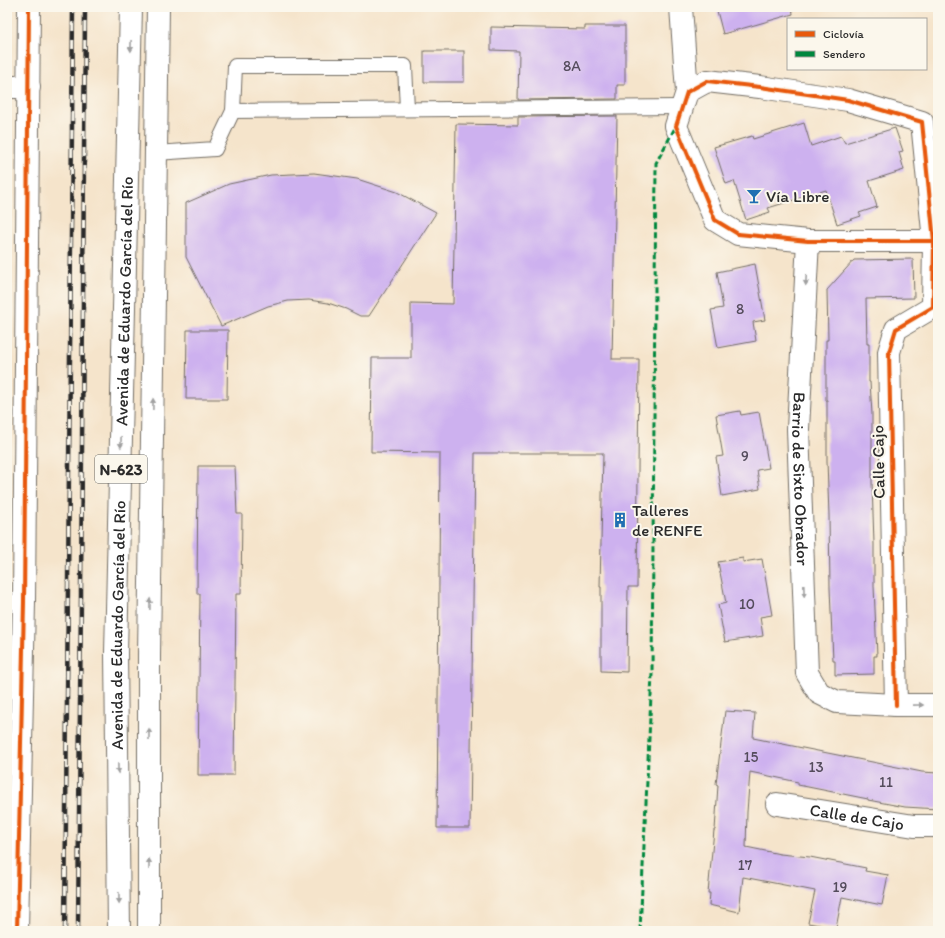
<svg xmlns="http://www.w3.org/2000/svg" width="945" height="938" font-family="Itim,sans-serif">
<rect width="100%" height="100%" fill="#fbf7ec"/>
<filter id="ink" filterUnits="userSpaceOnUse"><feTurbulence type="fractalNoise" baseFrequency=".025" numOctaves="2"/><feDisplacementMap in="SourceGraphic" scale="8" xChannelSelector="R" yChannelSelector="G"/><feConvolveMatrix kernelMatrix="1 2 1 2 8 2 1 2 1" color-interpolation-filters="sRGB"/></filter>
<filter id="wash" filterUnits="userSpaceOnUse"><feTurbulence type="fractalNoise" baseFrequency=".012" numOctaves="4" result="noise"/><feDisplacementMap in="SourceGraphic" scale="16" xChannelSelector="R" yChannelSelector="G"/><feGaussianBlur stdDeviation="0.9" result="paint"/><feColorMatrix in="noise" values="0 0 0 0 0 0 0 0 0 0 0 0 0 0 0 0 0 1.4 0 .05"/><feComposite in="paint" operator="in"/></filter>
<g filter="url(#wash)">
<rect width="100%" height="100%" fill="#f5e4cb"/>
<g id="blocks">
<g fill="#cdb1ef">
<polygon points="716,7 792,7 793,14 723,34"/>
<polygon points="585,26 625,26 625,85 617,85 617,99 518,100 519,51 491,50 491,27 585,29"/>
<rect x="424" y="51" width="40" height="31"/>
<polygon points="617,116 612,359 639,359 637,587 628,587 627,672 601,671 601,587 600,587 603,453 475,453 470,828 437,828 440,453 371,452 372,358 411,358 411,303 453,304 456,124 518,125 518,117"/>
<polygon points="804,123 811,146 841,136 845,143 895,128 903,151 899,152 904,170 869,181 877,207 859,213 861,216 837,224 826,190 768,208 770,212 746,220 734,181 726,184 714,147 752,136 753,139"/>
<polygon points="314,173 357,179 397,192 436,213 369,316 360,316 346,309 328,303 309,300 288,301 268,306 221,326 186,257 186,203 229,184 271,175"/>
<polygon points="913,259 914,298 866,299 867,344 869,344 869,382 870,382 872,414 872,482 874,544 874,586 877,656 874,656 874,674 835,675 835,661 833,661 830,588 829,515 827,461 827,400 826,400 826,340 828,340 827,290 854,260"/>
<polygon points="755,264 765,320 753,322 756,341 718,348 711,310 723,308 717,272"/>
<polygon points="187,330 228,330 227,399 186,399"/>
<polygon points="740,411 741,415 759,412 769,468 757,470 760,489 722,496 716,457 723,456 716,415"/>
<polygon points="198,466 235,466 237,514 242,514 241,594 236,594 234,775 198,775 200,594 197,594"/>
<polygon points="743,558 743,562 762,559 772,615 760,617 763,636 725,642 718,605 726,603 718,562"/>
<polygon points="725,711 755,713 753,738 922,772 938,773 938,809 905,807 868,800 868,799 798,785 798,782 750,772 747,812 746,847 780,854 810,857 866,868 865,871 888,875 882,905 842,897 836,928 808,923 815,891 743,877 739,912 709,905 710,893 708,893 714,830 715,830 718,785 716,784"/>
</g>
</g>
</g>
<g filter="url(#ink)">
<use href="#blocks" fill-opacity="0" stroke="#726c63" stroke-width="1"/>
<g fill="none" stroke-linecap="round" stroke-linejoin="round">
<defs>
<g id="lane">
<polyline points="407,109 405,66 235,66 233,111 681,107"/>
<polyline points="156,153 215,149 233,111"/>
<polyline points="7,602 24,602"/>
</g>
<g id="street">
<polyline points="681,7 687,92"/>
<polyline points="7,87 29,87"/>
<path id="s1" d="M 808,241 L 798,429 L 807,673 L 819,693 L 837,702 L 896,705 L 938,705"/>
<polyline points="896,705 889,352 896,329 933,307 934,241 922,122 848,100 760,87 707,81 687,92 676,126 715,220 738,234 808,241 934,241 938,242"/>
<path id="s2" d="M 777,804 L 914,826 L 938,826"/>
<polyline points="17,931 24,602 29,7"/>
</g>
<g id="highway">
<path id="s3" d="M 119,931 L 116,653 L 131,7"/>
<polyline points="149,931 149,655 158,7"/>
</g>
</defs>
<use href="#lane" stroke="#726c63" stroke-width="16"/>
<use href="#street" stroke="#726c63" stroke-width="24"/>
<use href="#highway" stroke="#726c63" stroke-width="24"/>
<use href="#lane" stroke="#fff" stroke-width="14"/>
<use href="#street" stroke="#fff" stroke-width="22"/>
<use href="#highway" stroke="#fff" stroke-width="22"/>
<defs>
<g id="rail">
<polyline points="65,931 73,7"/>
<polyline points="78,931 81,594 85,7"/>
</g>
</defs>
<use href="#rail" stroke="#2b2b2b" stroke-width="4.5"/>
<use href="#rail" stroke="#fbf7ec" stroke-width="3" stroke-dasharray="9" stroke-linecap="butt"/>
<polyline stroke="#00873e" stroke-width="3" stroke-dasharray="6 3" stroke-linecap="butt" points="640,931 652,674 656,163 676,126"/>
<defs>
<g id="cycleway">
<polyline points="896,705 889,352 896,329 933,307 934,241 922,122 848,100 760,87 707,81 687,92 676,126 715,220 738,234 808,241 934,241 938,242"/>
<polyline points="17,931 24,602 29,7"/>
</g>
</defs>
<use href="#cycleway" stroke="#fbf7ec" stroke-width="6"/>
<use href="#cycleway" stroke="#e8590c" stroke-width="4"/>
</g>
<defs><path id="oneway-solid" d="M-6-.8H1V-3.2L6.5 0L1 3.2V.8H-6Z"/></defs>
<g fill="#a0a0a0">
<use href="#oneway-solid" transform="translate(131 46) rotate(91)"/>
<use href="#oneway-solid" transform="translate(806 280) rotate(93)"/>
<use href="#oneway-solid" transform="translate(153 404) rotate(-89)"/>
<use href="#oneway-solid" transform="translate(121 442) rotate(91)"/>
<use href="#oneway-solid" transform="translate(804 591) rotate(88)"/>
<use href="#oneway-solid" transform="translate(150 604) rotate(-89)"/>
<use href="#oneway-solid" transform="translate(918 705) rotate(-1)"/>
<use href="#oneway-solid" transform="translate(149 734) rotate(-90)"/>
<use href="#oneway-solid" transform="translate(118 768) rotate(89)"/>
<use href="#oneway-solid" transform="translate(149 864) rotate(-90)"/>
<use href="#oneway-solid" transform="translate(119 898) rotate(89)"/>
</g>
</g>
<defs>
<symbol id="bar-bare" viewBox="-9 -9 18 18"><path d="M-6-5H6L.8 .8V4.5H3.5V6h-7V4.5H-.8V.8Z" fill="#1f6fb2" stroke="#fbf7ec" stroke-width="2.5" paint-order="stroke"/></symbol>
<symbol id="building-bare" viewBox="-9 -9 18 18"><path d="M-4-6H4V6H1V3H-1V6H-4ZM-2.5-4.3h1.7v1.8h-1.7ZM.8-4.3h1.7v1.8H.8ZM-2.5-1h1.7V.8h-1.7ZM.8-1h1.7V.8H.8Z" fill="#1f6fb2" stroke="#fbf7ec" stroke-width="2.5" paint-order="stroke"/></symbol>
</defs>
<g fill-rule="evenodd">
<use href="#bar-bare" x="743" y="185" width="22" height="22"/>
<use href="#building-bare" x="609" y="509" width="22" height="22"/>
</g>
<g text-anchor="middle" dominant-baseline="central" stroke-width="4" stroke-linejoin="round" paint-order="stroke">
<g font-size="15" fill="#544c5c">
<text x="572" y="66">8A</text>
<text x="740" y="309">8</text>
<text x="745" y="456">9</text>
<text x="747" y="604">10</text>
<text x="751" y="757">15</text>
<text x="816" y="767">13</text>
<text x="886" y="782">11</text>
<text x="745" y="865">17</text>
<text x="840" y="887">19</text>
</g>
<rect fill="#fbf7ec" stroke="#696865" stroke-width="1" x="95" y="455" width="52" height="28" rx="3"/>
<g font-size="16" font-weight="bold" fill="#2b2b2b">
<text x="121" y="469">N-623</text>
</g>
<g font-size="17" fill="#2b2b2b" stroke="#fbf7ec" text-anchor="start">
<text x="766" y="196">Vía Libre</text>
<text x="632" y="510">Talleres<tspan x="632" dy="20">de RENFE</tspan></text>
</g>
<g font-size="17" fill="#2b2b2b" stroke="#fbf7ec">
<text stroke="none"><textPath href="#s3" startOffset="630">Avenida de Eduardo García del Río</textPath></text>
<text transform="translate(878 462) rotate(-91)">Calle Cajo</text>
<text stroke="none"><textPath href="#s1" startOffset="238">Barrio de Sixto Obrador</textPath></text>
<text stroke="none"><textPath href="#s3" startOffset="306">Avenida de Eduardo García del Río</textPath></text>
<text stroke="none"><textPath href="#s2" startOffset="81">Calle de Cajo</textPath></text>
</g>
</g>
<rect width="945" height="938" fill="none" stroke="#fbf7ec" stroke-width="24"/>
<rect x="787" y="18" width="140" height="52" fill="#fbf7ec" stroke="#a8a59f"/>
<rect x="795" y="31" width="20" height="6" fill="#e8590c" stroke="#a8a59f"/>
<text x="823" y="38" font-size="12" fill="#2b2b2b">Ciclovía</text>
<rect x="795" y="51" width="20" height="6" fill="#00873e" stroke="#a8a59f"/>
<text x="823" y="58" font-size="12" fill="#2b2b2b">Sendero</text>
</svg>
